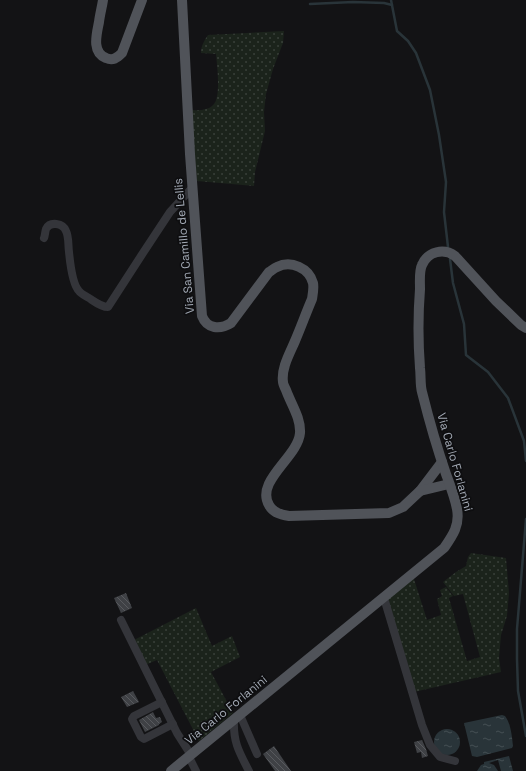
<svg xmlns="http://www.w3.org/2000/svg" width="526" height="771" font-family="'Space Grotesk',sans-serif">
<defs>
<pattern id="grass-dots" width="8" height="8" patternUnits="userSpaceOnUse"><rect width="8" height="8" fill="#1b231b"/><path d="M2 2h.1M6 6h.1" fill="none" stroke="#39403a" stroke-width="1.8" stroke-linecap="round"/></pattern>
<pattern id="water-ripples" width="26" height="14" patternUnits="userSpaceOnUse"><rect width="26" height="14" fill="#293439"/><path d="M2 4q2-2 4 0t4 0M15 11q2-2 4 0t4 0" fill="none" stroke="#454f53"/></pattern>
<pattern id="building-back-hatch" width="6" height="6" patternUnits="userSpaceOnUse"><rect width="6" height="6" fill="#3f4145"/><path d="M-1 5l2 2M0 0l6 6M5-1l2 2" fill="none" stroke="#585a5e"/></pattern>
</defs>
<rect width="100%" height="100%" fill="#131315"/>
<g fill="url(#grass-dots)">
<path d="M 284,31 L 283,43 L 273,69 L 266,94 L 264,112 L 265,131 L 255,172 L 254,186 L 197,181 L 190,109 C 195,111 197,110 202,110 C 206,109 211,108 214,104 C 221,95 217,65 216,54 L 201,53 C 201,46 204,41 208,35 Z"/>
<polygon points="471,553 506,558 509,593 507,616 501,635 499,658 501,672 414,692 385,599 413,576 427,620 441,615 437,599 442,596 440,590 446,587 453,596 449,598 467,661 480,657 463,594 454,596 443,582 456,572 466,566 468,557"/>
<polygon points="196,608 212,646 232,636 240,657 211,672 233,713 199,741 157,660 145,665 134,640"/>
</g>
<g fill="url(#water-ripples)">
<path d="M 502,715 L 505,716 C 511,724 512,737 513,746 L 512,748 L 477,757 L 472,756 L 464,723 Z"/>
<circle cx="447" cy="742" r="13"/>
<polygon points="509,756 513,771 501,771 498,760 489,763 494,765 498,771 477,771 481,765 484,764 484,762"/>
</g>
<g fill="none" stroke-linecap="round" stroke-linejoin="round">
<g stroke="#293439" stroke-width="2.5">
<polyline points="391,0 397,31 408,41 416,53 430,90 439,135 446,182 444,212 448,247"/>
<polyline points="310,4 353,2 384,3 392,5"/>
<polyline points="450,259 453,283 464,324 466,355 488,372 508,398 524,441 526,461"/>
<polyline points="526,519 517,629 517,659 518,691 526,736"/>
</g>
</g>
<g fill="url(#building-back-hatch)">
<polygon points="126,593 132,608 121,613 114,598"/>
<polygon points="133,691 139,702 127,707 121,697"/>
<polygon points="153,712 156,718 160,717 162,722 159,724 159,725 145,732 139,720"/>
<polygon points="422,740 426,749 428,756 422,758 421,752 417,753 414,742"/>
<polygon points="274,746 291,771 275,771 263,754"/>
</g>
<g fill="none" stroke-linecap="round" stroke-linejoin="round">
<g stroke="#34353a" stroke-width="8">
<path d="M 44,238 C 45,236 45,232 46,229 C 50,221 63,223 66,231 C 69,237 68,245 69,252 C 70,262 72,284 79,291 C 81,294 86,296 89,298 C 95,302 101,307 108,307 L 141,256 L 170,212 L 192,188"/>
<polyline points="384,598 422,725 430,745 440,757 455,761"/>
<polyline points="121,620 177,733 191,755"/>
<polyline points="162,702 134,716 132,719 141,737 144,739 173,724"/>
<polyline points="240,715 257,754"/>
<path d="M 234,720 C 233,742 239,752 249,771"/>
<polyline points="189,757 196,771"/>
</g>
<g stroke="#505359" stroke-width="10">
<path d="M 103,0 C 102,7 100,14 99,22 C 97,33 91,52 106,58 C 113,61 117,58 122,53 L 142,0"/>
<path d="M 182,0 L 190,154 L 202,316 C 207,329 220,330 231,323 L 269,272 C 271,271 274,268 277,267 C 291,260 309,268 313,283 C 314,288 313,293 312,299 C 306,313 301,327 295,341 C 290,353 281,368 283,382 C 283,384 285,388 286,390 C 291,404 301,418 300,433 C 298,457 255,481 269,505 C 273,513 281,515 289,516 L 389,513 L 403,507 L 420,491 L 442,462"/>
<polyline points="420,491 449,484"/>
<path d="M 171,771 L 444,548 C 453,535 460,525 457,509 C 455,498 450,485 446,474 C 437,448 429,420 422,392 C 420,385 421,376 420,368 C 418,342 418,315 420,289 C 420,281 419,271 422,265 C 428,251 444,248 455,256 L 496,301 L 521,325 L 526,328"/>
</g>
</g>
<g text-anchor="middle" dominant-baseline="central" stroke-width="3.5" stroke-linejoin="round" paint-order="stroke">
<g font-size="12" fill="#a4abb6" stroke="#0e0e10">
<text transform="translate(184 246) rotate(-95)">Via San Camillo de Lellis</text>
<text transform="translate(455 462) rotate(74)">Via Carlo Forlanini</text>
<text transform="translate(226 710) rotate(-39)">Via Carlo Forlanini</text>
</g>
</g>
</svg>
